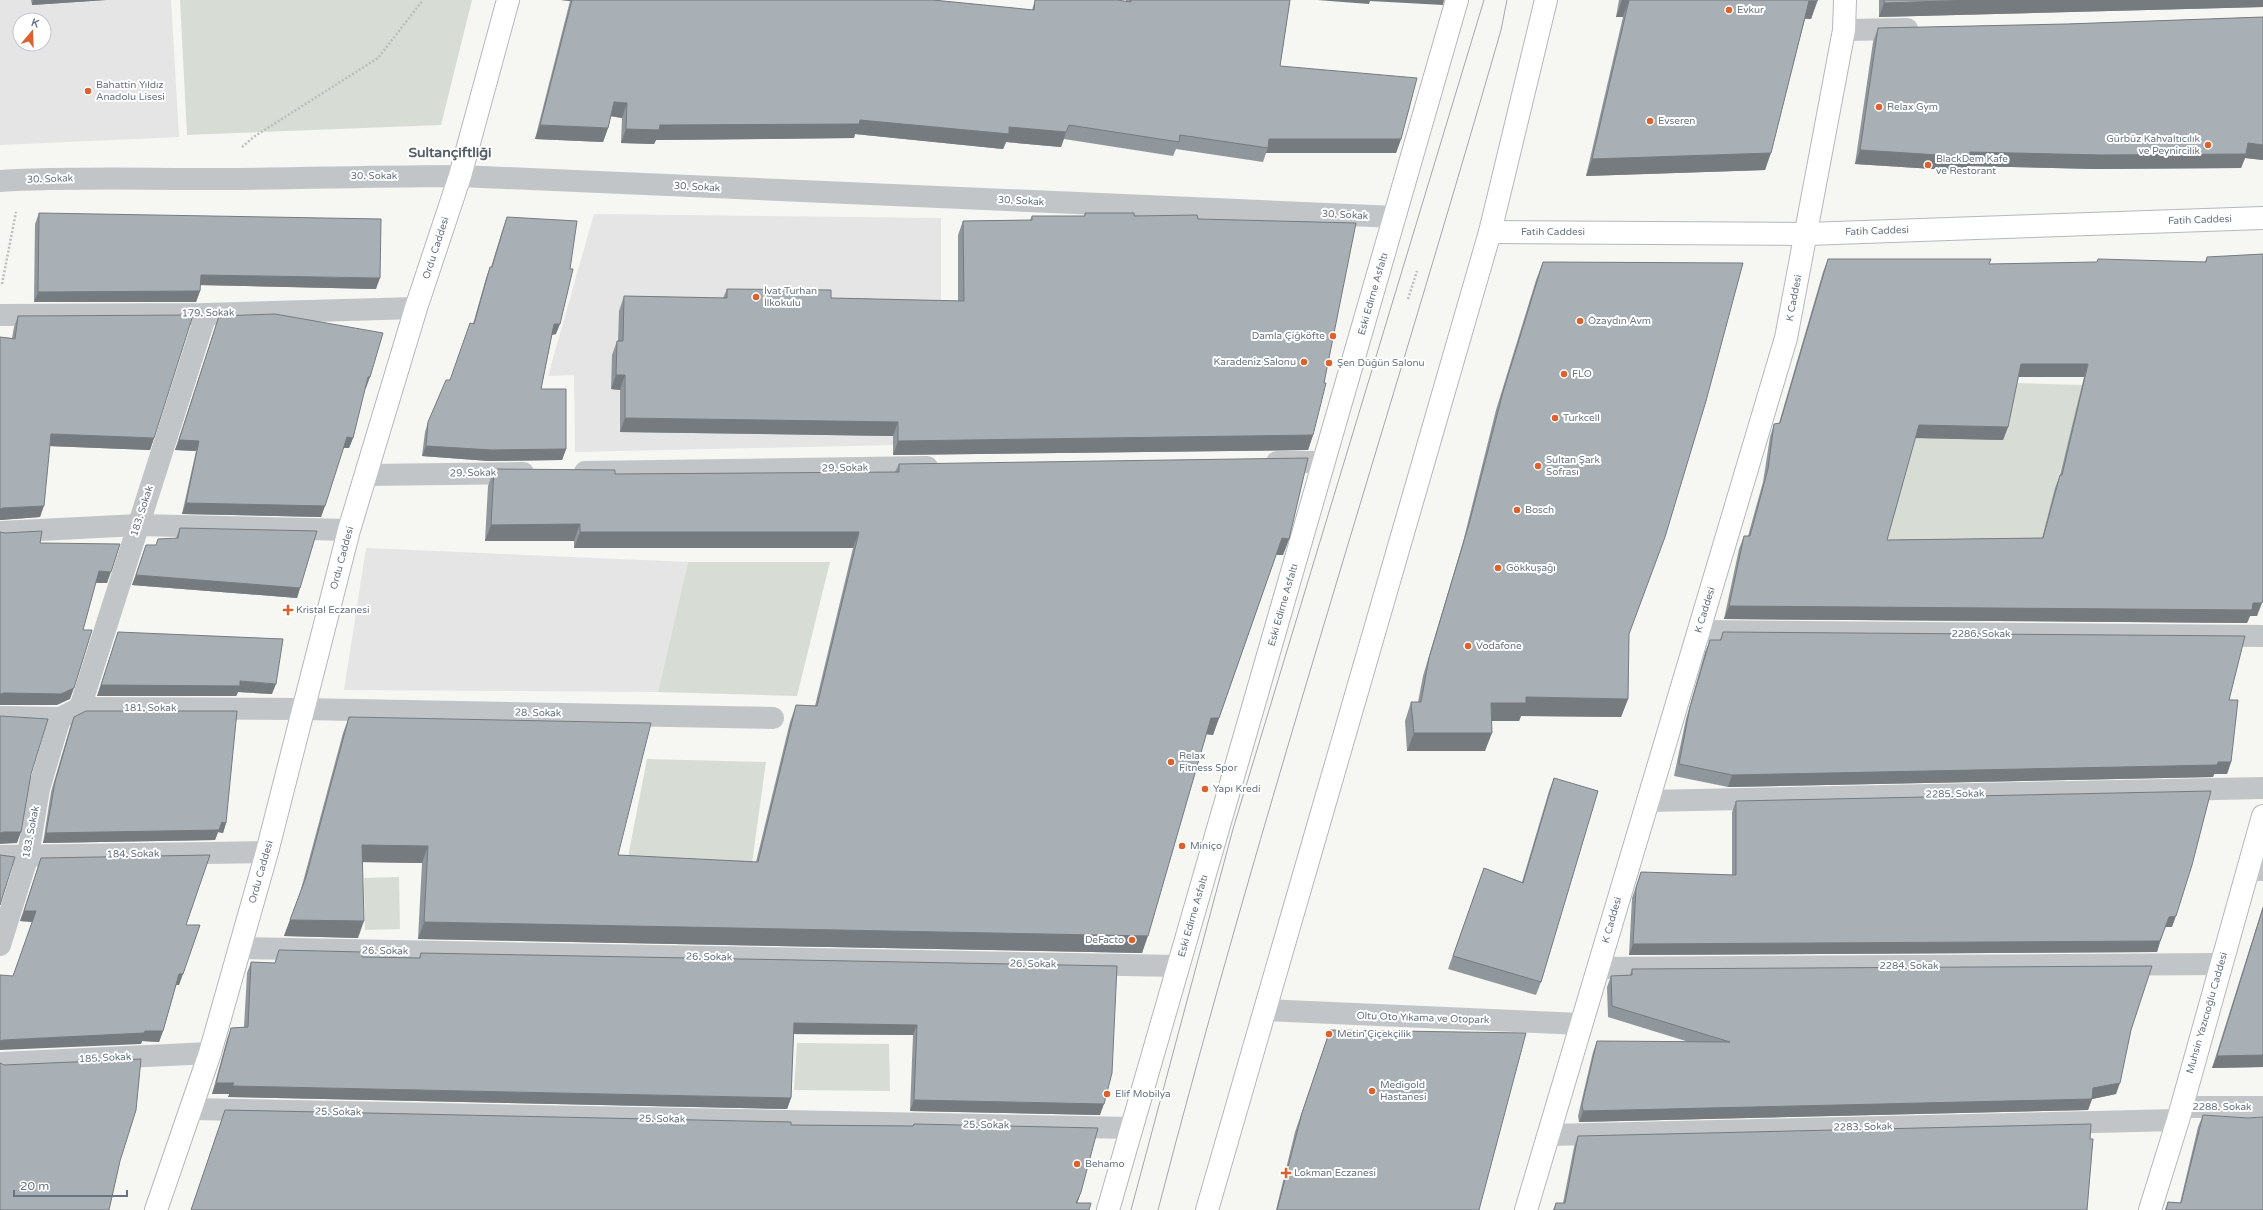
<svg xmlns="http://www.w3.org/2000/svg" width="2263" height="1210" font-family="'Varela Round',sans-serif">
<rect width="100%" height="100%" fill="#f6f6f3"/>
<g fill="#e4e5e4" fill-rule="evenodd">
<path d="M 0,0 L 171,0 L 179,137 L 0,145 ZM 20,20 L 44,20 L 44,44 L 20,44 Z"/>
<polygon points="594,214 941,218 941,444 575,452 574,375 548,376"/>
<polygon points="366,548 688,562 658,692 344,690"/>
</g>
<g fill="#d7ddd4">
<polygon points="180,0 472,0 441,125 187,135"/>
<polygon points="2015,383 2084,385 2038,552 1883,550 1915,438 2003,440"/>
<polygon points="688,562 830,562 797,696 658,692"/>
<polygon points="647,759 766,762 751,870 627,862"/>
<polygon points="399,877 400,929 365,930 364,878"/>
<polygon points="797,1043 889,1044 890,1091 794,1090"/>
</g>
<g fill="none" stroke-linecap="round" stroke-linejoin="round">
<defs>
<g id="secondary">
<polyline points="1490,232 1807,234 2263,218"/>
<polyline points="156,1210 210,1053 267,852 349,530 416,308 460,176 508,0"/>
<polyline points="1526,1210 1786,338 1844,30 1845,0"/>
<polyline points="2150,1210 2178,1120 2263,816"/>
</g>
<g id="primary">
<polyline points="1108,1210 1457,0"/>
<polyline points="1207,1210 1490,232 1546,0"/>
</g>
</defs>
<use href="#secondary" stroke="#b4b8bd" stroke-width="24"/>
<use href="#primary" stroke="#b4b8bc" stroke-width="24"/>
<g stroke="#bbbdbf" stroke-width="2.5" stroke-dasharray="2 2" stroke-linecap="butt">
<polyline points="242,147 255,136 378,58 423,0"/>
<polyline points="2,284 16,212"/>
<polyline points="1408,299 1417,271"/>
</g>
<g stroke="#c1c5c8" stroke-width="22">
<polyline points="1844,30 1907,29"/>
<path d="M 0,181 C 68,177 135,179 203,179 C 288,179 374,176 460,176 L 1395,217"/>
<polyline points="0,315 206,314 416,308"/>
<polyline points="1277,462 1324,462"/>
<polyline points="585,472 927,467"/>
<polyline points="366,475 523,473"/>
<polyline points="0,532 138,525 349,530"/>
<polyline points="1699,631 2263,636"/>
<polyline points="80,708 206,314"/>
<polyline points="0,717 60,718 80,708 303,709 773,718"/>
<polyline points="1647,801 2263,788"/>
<polyline points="0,856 267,852"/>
<polyline points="2248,870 2263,870"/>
<polyline points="0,945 28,855 39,789 60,718"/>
<polyline points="239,948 1178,966"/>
<polyline points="1598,968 2221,964"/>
<polyline points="1265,1010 1581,1024"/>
<polyline points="0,1063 210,1053"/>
<polyline points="2181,1107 2263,1107"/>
<polyline points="191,1109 1132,1128"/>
<polyline points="1549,1135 2178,1120"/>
</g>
<use href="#secondary" stroke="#fff" stroke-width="22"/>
<use href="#primary" stroke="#fff" stroke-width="22"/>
<g stroke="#a4a9af" stroke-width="1">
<polyline points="1131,1210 1233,829 1484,0"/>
<path d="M 1158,1210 C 1261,813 1388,423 1501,30 L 1507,0"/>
</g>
</g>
<g fill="#90979c" fill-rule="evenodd">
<polygon points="31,0 106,0 32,5"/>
<polygon points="561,0 933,0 1032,10 1035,0 1126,1 1126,0 1290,0 1280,66 1401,139 1396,153 1266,153 1263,162 1176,149 1173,156 1064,139 1061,147 1006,142 1003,149 855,134 854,138 656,140 654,144 621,143 622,118 611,116 608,128 603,142 535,139 570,1"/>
<polygon points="1619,0 1818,0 1811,19 1805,19 1765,170 1586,176 1623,17 1616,17"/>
<polygon points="1879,0 2263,0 2263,7 1879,17"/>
<polygon points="2263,17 2263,160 2245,158 2241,168 2095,169 1967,166 1965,171 1855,164 1873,42 1878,28 2067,24"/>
<polygon points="39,213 376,289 200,285 200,291 196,302 34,302 35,224"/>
<polygon points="1085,213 1198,219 1313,435 1308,450 893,455 893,436 620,432 620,390 611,389 612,355 617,341 618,341 619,311 624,296 723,298 727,289 831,298 958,301 958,235 963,221 1030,220 1032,216 1084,216"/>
<polygon points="507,217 556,334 552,335 541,389 566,449 562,460 489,461 422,456 425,432 428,422 450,380 473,324 486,278 490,267 491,267 503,228"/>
<path d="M 2207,257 L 2257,616 L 2250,616 L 2247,623 L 1724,619 L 1739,549 L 1744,536 L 1748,536 L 1763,482 L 1770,437 L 1774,424 L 1779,423 L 1823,272 L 1828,259 L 1989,264 L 2205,262 ZM 2018,377 L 2084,377 L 2060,475 L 2055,488 L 2042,538 L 1887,540 L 1915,438 L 2003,440 L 2008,427 Z"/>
<polygon points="1543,262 1629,634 1628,699 1621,717 1521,716 1519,721 1492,721 1485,751 1407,751 1405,721 1411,702 1418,702 1423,676 1463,542 1496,410 1536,280"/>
<polygon points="18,316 154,438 150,450 50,446 40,517 0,520 0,337 12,338 14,327"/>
<polygon points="219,316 366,388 365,387 353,438 349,448 343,448 321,517 182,514 196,451 175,450"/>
<polygon points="899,464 1289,539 1283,555 1276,555 1213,735 1206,734 1142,953 418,939 422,863 362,862 358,938 284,936 300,893 343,733 349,717 618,855 756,862 790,722 796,705 815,706 853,548 574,548 574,541 485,541 488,486 494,469 615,474 895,472"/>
<polygon points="180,528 300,588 297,598 132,585 146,545 156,545 176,538"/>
<polygon points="118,632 272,694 238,692 236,696 97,696"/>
<polygon points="1723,632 2229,700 2231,762 2227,774 2214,774 2213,777 1728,787 1674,776 1686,719 1705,652 1710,640 1720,640"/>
<polygon points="74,717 226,823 223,833 218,832 215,840 43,843 51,792 70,727"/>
<polygon points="1554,778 1541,982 1536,995 1448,969 1484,868 1522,882 1549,791"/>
<polygon points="1736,801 2172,927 2165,927 2157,952 1629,955 1632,898 1641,872 1732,875 1732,812"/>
<polygon points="41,858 186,925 179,985 176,985 163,1031 159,1042 142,1041 141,1044 13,976 33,922 20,921"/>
<polygon points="2263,906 2263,1067 2212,1068"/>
<polygon points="421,953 1117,966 1100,1115 910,1111 913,1035 793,1034 791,1098 787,1109 228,1097 230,1094 212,1094 227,1039 231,1028 244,1027 247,973 251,962 275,963 362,957 419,958"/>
<polygon points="1632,969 2131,1030 2116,1094 2092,1099 2088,1110 1579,1122 1578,1116 1593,1052 1597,1041 1689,1042 1608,1017 1607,987 1611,976 1630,975"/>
<polygon points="1330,1030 1479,1210 1276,1210 1295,1132"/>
<polygon points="225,1110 791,1125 913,1126 914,1124 1077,1203 1089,1210 191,1210"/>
<polygon points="2203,1115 2263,1210 2165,1210 2168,1202 2180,1203 2198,1127"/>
<polygon points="1578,1136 2087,1210 1553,1210 1556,1203 1563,1203 1574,1147"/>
</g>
<g fill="#767b7f">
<polygon points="33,0 106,0 32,5"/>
<polygon points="561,0 571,0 570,1"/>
<polygon points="1317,0 1444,0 1443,5 1370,1 1369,4"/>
<polygon points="1622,0 1629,0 1623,17 1616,17"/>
<polygon points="1977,0 2263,0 2263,7 1879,17 1884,3"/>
<polygon points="1809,1 1817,1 1811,19 1803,18"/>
<polygon points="614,102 627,103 622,118 609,116"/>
<polygon points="860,120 1009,127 1066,132 1061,147 1006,142 1003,149 855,134 854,138 656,140 654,144 621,143 626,129 660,125"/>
<polygon points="540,125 608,128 603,142 535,139"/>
<polygon points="1269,139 1401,139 1396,153 1266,153 1268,148"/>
<polygon points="2248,143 2263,145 2263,160 2245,158 2241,168 2095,169 1967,166 1965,171 1855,164 1860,150 1970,152"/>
<polygon points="1771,153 1765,170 1586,176 1592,159"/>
<polygon points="201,275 380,278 376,289 198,285"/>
<polygon points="200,291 196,302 34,302 38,292"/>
<polygon points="554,324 560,324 556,334 551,335"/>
<polygon points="2021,364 2088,364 2084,377 2016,377"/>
<polygon points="616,375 625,375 620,390 611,389"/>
<polygon points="368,377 370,377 366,388 364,387"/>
<polygon points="625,418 898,422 893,436 620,432"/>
<polygon points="1919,425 2008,427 2003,440 1914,438"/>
<polygon points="51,434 154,438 150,450 47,446"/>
<polygon points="1313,435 1308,450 893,455 898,441"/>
<polygon points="347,437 353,438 349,448 343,448"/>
<polygon points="179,440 199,441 196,451 175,450"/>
<polygon points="426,446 566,449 562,460 489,461 422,456"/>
<polygon points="186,503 325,506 321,517 182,514"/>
<polygon points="44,506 40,517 0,520 0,509 3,508"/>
<polygon points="580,524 574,541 485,541 491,525"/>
<polygon points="580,532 859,532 853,548 574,548"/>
<polygon points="1282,538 1289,539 1283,555 1276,555"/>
<polygon points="99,571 111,572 107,583 95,583"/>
<polygon points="136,575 300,588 297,598 132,585"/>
<polygon points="2253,603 2262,603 2257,616 2250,616 2247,623 1724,619 1729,606"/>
<polygon points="240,681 276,684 272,694 238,692 236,696 97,696 101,685"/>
<polygon points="74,688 70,699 57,705 0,705 0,694 4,693"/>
<polygon points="1526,697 1628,699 1621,717 1521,716 1519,721 1484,721 1491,703"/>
<polygon points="1211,718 1219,718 1213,735 1205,734"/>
<polygon points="1414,733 1492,733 1485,751 1407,751"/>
<polygon points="2231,762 2227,774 2214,774 2213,777 1728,787 1732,775"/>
<polygon points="222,822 226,823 223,833 218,832 215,840 43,843 46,833"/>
<polygon points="4,832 21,832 17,843 0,844 0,833"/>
<polygon points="362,845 428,846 422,863 356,862"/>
<polygon points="24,911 36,911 33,922 20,921"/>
<polygon points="2176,916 2172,927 2165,927 2169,917"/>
<polygon points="290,920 364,921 358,938 284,936"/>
<polygon points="424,922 1148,936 1142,953 418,939"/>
<polygon points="2160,941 2157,952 1629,955 1633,944"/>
<polygon points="179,974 183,974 179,985 175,985"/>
<polygon points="794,1023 917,1025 913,1035 790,1034"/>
<polygon points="145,1031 163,1031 159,1042 142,1041 141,1044 0,1050 0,1041 3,1040"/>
<polygon points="2263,1055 2263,1067 2212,1068 2217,1056"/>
<polygon points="216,1083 234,1083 230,1094 212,1094"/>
<polygon points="2120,1083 2116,1094 2092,1099 2088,1110 1579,1122 1583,1111 2093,1088"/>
<polygon points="232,1086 791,1098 787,1109 228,1097"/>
<polygon points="914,1100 1104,1104 1100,1115 910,1111"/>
<polygon points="1081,1192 1077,1204 1076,1203"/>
</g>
<g fill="#a8b0b5" stroke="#767b7f" fill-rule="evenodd">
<polygon points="572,0 933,0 1034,10 1035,0 1117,0 1131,2 1131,0 1290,0 1280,66 1417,78 1401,139 1269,139 1268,148 1180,135 1179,142 1069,125 1066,132 1009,127 1009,134 860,120 859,124 660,125 659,130 626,129 627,103 614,102 608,128 540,125"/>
<polygon points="1629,0 1818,0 1817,1 1809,1 1771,153 1592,159"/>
<polygon points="1884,0 1977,0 1884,3"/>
<polygon points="2263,17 2263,145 2248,143 2246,154 2101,155 1970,152 1970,157 1860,150 1878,28 2067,24"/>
<polygon points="39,213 381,219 380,278 201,275 200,291 38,292"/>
<polygon points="1085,213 1134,213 1134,216 1197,215 1198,219 1356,223 1324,383 1326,383 1313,435 898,441 898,422 625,418 625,375 616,375 617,341 623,341 624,296 727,298 727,289 831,290 831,298 964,301 963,221 1032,220 1032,216 1085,216"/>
<polygon points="507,217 577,221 570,269 573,269 560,324 554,324 541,389 566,389 566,449 492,450 426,446 428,422 446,380 450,380 470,323 474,324 490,267 492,267"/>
<path d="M 2263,254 L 2263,599 L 2262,603 L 2253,603 L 2252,610 L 1729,606 L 1744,536 L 1750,536 L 1768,469 L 1774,424 L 1780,423 L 1828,259 L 1991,259 L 1989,264 L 2097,262 L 2098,259 L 2206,262 L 2207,257 ZM 2021,364 L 2088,364 L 2062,475 L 2060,475 L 2043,538 L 1887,540 L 1919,425 L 2008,427 Z"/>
<polygon points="1543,262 1743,263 1706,401 1665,537 1629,634 1628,699 1526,697 1526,703 1491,703 1492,733 1414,733 1411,702 1421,702 1429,658 1469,524 1503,392"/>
<polygon points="275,314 383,333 370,377 368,377 353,438 347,437 325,506 186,503 199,441 179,440 219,316"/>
<polygon points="193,315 154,438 51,434 44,506 3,508 0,509 0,337 15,339 18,316"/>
<polygon points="1308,458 1289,539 1282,538 1219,718 1211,718 1148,936 424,922 428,846 362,845 364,921 290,920 306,877 349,717 651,723 618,855 758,862 796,705 817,706 859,532 580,532 580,524 491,525 494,469 615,470 615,474 899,472 899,464"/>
<polygon points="180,528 317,531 300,588 136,575 146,545 156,545 158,539 178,538"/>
<polygon points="42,531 40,543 120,544 111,572 99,571 83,630 92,630 74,688 61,694 4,693 0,694 0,532 5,533"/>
<polygon points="118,632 283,639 276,684 240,681 240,686 101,685"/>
<polygon points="1723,632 2245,636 2229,700 2238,700 2231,762 2218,762 2217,765 1732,775 1679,764 1690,707 1710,640 1721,640"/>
<polygon points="86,711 237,711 226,823 222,822 219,830 46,833 55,782 74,717"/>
<polygon points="0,716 48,719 31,774 21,832 4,832 0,833"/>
<polygon points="1554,778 1598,791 1541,982 1453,956 1484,868 1523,883"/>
<polygon points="2211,791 2192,865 2176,916 2169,917 2160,941 1633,944 1636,888 1641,872 1736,875 1736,801"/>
<polygon points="0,855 15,857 0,905"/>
<polygon points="210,855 186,925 200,925 183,974 179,974 163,1031 145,1031 144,1033 3,1040 0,1041 0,975 13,976 36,911 24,911 41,858"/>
<polygon points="2263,908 2263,1055 2217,1056"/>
<polygon points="279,950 362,952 362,957 420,958 421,953 1117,966 1112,1073 1104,1104 914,1100 917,1025 794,1023 791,1098 232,1086 234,1083 216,1083 231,1028 248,1027 251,962 275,963"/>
<polygon points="2152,966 2131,1030 2120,1083 2093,1088 2092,1099 1583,1111 1582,1105 1597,1041 1730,1042 1612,1006 1611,976 1632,975 1632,969"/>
<polygon points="1330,1030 1526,1033 1479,1210 1277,1210 1302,1113"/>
<polygon points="141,1059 136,1110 120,1161 109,1210 0,1210 0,1063 4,1065"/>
<polygon points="225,1110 791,1122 791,1125 913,1126 914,1124 1098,1128 1081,1192 1076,1203 1091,1203 1089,1210 191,1210"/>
<polygon points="2203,1115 2248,1118 2263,1117 2263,1210 2166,1210 2168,1202 2181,1203"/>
<polygon points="2091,1124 2090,1139 2093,1139 2087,1210 1554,1210 1556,1203 1565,1203 1578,1136"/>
</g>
<g fill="#dc612d" stroke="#fff" stroke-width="1.5">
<circle cx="1729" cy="10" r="4"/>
<circle cx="88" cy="91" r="4"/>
<circle cx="1879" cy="107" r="4"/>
<circle cx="1650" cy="121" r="4"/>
<circle cx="2208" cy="145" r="4"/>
<circle cx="1928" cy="165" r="4"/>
<circle cx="756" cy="297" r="4"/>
<circle cx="1580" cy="321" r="4"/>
<circle cx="1333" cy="336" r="4"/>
<circle cx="1304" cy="362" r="4"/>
<circle cx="1329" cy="363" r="4"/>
<circle cx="1564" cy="374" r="4"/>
<circle cx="1555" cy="418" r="4"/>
<circle cx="1538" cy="466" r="4"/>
<circle cx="1517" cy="510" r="4"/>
<circle cx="1498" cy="568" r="4"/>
<path d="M286 604h4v4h4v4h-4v4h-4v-4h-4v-4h4z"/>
<circle cx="1468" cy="646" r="4"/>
<circle cx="1171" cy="762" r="4"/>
<circle cx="1205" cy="789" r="4"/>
<circle cx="1182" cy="846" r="4"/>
<circle cx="1132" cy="940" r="4"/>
<circle cx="1329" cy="1034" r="4"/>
<circle cx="1372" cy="1091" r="4"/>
<circle cx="1107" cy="1094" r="4"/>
<circle cx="1077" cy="1164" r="4"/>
<path d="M1284 1167h4v4h4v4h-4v4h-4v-4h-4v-4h4z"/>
</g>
<g text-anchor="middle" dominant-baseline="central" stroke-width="4" stroke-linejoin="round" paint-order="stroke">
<g font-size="10" fill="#667483" stroke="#fff" text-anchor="start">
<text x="1737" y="10">Evkur</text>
<text x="96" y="85">Bahattin Yıldız<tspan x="96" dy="12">Anadolu Lisesi</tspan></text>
<text x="1887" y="107">Relax Gym</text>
<text x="1658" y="121">Evseren</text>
<text x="2200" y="139" text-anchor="end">Gürbüz Kahvaltıcılık<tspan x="2200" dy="12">ve Peynircilik</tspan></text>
<text x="1936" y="159">BlackDem Kafe<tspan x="1936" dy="12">ve Restorant</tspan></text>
<text x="764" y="291">İvat Turhan<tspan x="764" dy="12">İlkokulu</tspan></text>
<text x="1588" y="321">Özaydın Avm</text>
<text x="1325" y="336" text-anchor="end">Damla Çiğköfte</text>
<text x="1296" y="362" text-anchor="end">Karadeniz Salonu</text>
<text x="1337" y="363">Şen Düğün Salonu</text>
<text x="1572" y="374">FLO</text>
<text x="1563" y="418">Turkcell</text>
<text x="1546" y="460">Sultan Şark<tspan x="1546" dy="12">Sofrası</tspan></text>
<text x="1525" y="510">Bosch</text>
<text x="1506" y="568">Gökkuşağı</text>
<text x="296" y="610">Kristal Eczanesi</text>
<text x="1476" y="646">Vodafone</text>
<text x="1179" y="756">Relax<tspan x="1179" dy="12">Fitness Spor</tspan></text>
<text x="1213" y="789">Yapı Kredi</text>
<text x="1190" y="846">Miniço</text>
<text x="1124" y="940" text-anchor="end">DeFacto</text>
<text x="1337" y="1034">Metin Çiçekçilik</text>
<text x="1380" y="1085">Medigold<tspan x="1380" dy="12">Hastanesi</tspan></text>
<text x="1115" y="1094">Elif Mobilya</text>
<text x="1085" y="1164">Behamo</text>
<text x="1294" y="1173">Lokman Eczanesi</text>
</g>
<g font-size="10" fill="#667483" stroke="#fff">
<text x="374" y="176">30. Sokak</text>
<text transform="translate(50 179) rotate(-2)">30. Sokak</text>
<text transform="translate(697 187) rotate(3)">30. Sokak</text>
<text transform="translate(1021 201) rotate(3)">30. Sokak</text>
<text transform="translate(1345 215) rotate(3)">30. Sokak</text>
<text transform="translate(2200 220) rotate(-2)">Fatih Caddesi</text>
<text transform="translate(1877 231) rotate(-2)">Fatih Caddesi</text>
<text x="1553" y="232">Fatih Caddesi</text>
<text transform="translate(436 248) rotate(-72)">Ordu Caddesi</text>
<text transform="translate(1373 294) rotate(-74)">Eski Edirne Asfaltı</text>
<text transform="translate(1794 298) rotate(-79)">K Caddesi</text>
<text transform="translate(208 313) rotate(-1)">179. Sokak</text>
<text transform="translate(845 468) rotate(-1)">29. Sokak</text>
<text transform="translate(473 473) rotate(-1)">29. Sokak</text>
<text transform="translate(142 511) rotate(-72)">183. Sokak</text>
<text transform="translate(342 558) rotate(-75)">Ordu Caddesi</text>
<text transform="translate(1283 605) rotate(-74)">Eski Edirne Asfaltı</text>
<text transform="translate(1705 610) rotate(-73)">K Caddesi</text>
<text x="1981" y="634">2286. Sokak</text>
<text x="150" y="708">181. Sokak</text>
<text transform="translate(538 713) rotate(1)">28. Sokak</text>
<text transform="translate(1955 794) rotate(-1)">2285. Sokak</text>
<text transform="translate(31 832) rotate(-79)">183. Sokak</text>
<text transform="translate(133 854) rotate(-1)">184. Sokak</text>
<text transform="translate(261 872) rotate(-74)">Ordu Caddesi</text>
<text transform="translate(1193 916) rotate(-74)">Eski Edirne Asfaltı</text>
<text transform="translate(1612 920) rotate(-74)">K Caddesi</text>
<text transform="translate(385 951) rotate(1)">26. Sokak</text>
<text transform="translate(709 957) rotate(1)">26. Sokak</text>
<text transform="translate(1033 964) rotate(1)">26. Sokak</text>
<text x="1909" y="966">2284. Sokak</text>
<text transform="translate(2207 1013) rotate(-74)">Muhsin Yazıcıoğlu Caddesi</text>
<text transform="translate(1423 1018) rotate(2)">Oltu Oto Yıkama ve Otopark</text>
<text transform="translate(105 1058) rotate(-3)">185. Sokak</text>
<text x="2222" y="1107">2288. Sokak</text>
<text transform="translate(338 1112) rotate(1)">25. Sokak</text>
<text transform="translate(662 1119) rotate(1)">25. Sokak</text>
<text transform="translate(986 1125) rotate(1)">25. Sokak</text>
<text transform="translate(1863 1127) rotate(-1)">2283. Sokak</text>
</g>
<g font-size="14" font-weight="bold" fill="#545e68" stroke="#fff">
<text x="450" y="152">Sultançiftliği</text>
</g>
</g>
<g transform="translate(32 32) rotate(19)"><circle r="19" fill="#ffffff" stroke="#c2c7cd"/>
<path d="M0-3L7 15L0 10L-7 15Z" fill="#dc612d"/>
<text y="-6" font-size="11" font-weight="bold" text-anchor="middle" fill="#667483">K</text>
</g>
<path d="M14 1190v6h113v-6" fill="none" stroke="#667483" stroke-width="2"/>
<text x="20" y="1190" font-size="12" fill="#667483" stroke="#ffffff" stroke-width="3" paint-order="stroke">20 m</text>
</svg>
